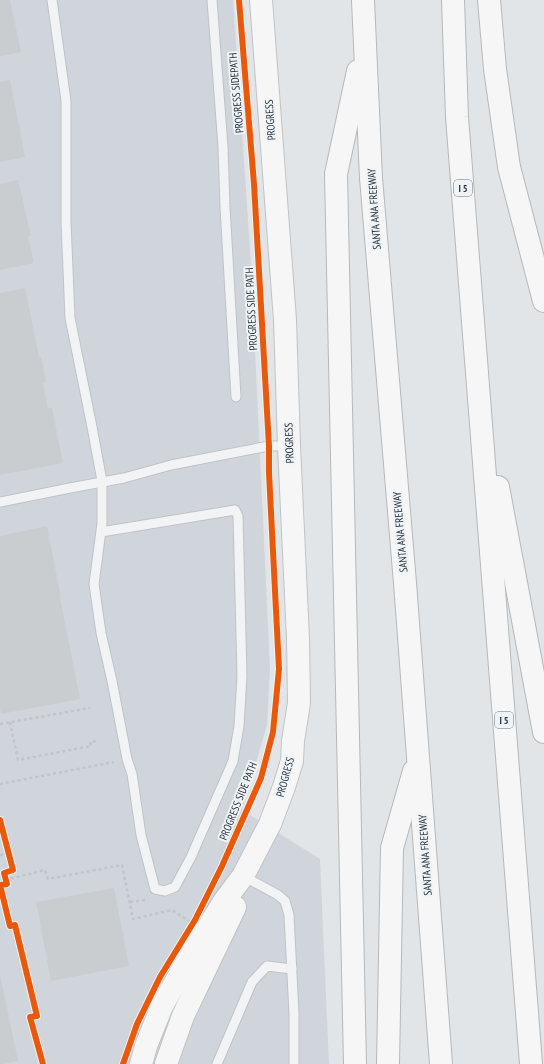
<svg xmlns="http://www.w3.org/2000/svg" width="544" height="1064" font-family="'PT Sans Narrow',sans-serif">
<rect width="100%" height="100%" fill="#e2e5e7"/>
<polygon fill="#d0d5db" points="0,0 233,0 251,264 270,669 267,725 242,810 320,859 329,1064 0,1064"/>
<g fill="#cacdcf">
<polygon points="0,0 10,0 21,52 0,56"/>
<polygon points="10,80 25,157 0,162 0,82"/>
<polygon points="18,180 31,236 28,236 34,263 0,270 0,184"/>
<polygon points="25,288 39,357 41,357 46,382 43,383 48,408 52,408 63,463 0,475 0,293"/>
<polygon points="47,526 61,598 60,598 80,699 1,714 0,707 0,536"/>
<polygon points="114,888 129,966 51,981 36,902"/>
<polygon points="0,974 18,1061 3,1064 0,1064"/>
</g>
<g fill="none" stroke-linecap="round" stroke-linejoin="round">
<defs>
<g id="lane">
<polyline points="52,0 66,101 66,222 70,318 92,427 102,481 102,523 94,584 101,633 112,681 127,759 132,774 141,835 155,889 165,891 175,887 191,857 233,761 239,726 242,676 238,516 235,510 101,532"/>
<polyline points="212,0 223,147 225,207 236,397"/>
<polyline points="0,502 70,488 124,478 171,465 269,446 289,446"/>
<polyline points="243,876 278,895 285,901 289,915 294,1014 294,1064"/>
<polyline points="217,1064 252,982 267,966 292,969"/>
</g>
<g id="secondary">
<polyline points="141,1064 146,1046 162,1006 193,951 225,900 243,876 270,824 284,787 292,761 293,741 299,703 298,638 289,446 285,320 261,0"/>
<polyline points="166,1064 183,1016 235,907"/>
</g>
<g id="highway">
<polyline points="363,0 371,178 405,583 441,1064"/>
<polyline points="453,0 457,117 531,1064"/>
<polyline points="489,0 495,69 509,167 544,301"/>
<polyline points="498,487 544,732"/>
<polyline points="355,1064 336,174 358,71"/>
<polyline points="388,1064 392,848 414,771"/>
</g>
</defs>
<use href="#lane" stroke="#c0c3c5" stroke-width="11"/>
<use href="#secondary" stroke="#c0c3c5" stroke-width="24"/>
<use href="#highway" stroke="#b4b9bc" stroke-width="24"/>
<g stroke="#c1c5c8" stroke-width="2.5" stroke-dasharray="3 3" stroke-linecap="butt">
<polyline points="10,722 18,760 91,746 90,742 97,741"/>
<polyline points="0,724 90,708"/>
<polyline points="0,784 114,762"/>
<polyline points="0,855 9,853"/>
<polyline points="5,880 45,870 48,879 122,865 133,919 172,910 189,921"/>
<polyline points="130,902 145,900 146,898"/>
</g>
<use href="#lane" stroke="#f2f3f4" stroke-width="9"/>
<use href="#secondary" stroke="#f6f6f7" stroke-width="22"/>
<use href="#highway" stroke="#f6f6f7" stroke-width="22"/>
<defs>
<g id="cycleway">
<polyline points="0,820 13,870 4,873 7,884 0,885 10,926 15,925 37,1016 30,1017 43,1064"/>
<polyline points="123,1064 137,1024 160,977 195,920 222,866 261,778 273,732 279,669 269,473 269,446 254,184 239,0"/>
</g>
</defs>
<use href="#cycleway" stroke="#f0f4f7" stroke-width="8"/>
<use href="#cycleway" stroke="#e8590c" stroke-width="6"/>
</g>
<g text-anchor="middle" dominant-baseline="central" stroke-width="4" stroke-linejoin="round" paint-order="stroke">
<g fill="#f0f4f7" stroke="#646f78" stroke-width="1">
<rect x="454" y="180" width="18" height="16" rx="3"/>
<rect x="495" y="712" width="18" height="16" rx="3"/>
</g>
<g font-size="10" font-weight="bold" fill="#283641">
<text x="463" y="188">I 5</text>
<text x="504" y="720">I 5</text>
</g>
<g font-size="11" fill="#283641" stroke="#f0f4f7">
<text transform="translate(236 93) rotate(-95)">PROGRESS SIDEPATH</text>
<text transform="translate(270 120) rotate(-94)">PROGRESS</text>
<text transform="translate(374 209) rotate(-94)">SANTA ANA FREEWAY</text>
<text transform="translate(251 309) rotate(-93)">PROGRESS SIDE PATH</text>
<text transform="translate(289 443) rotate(-92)">PROGRESS</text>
<text transform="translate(400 532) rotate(-95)">SANTA ANA FREEWAY</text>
<text transform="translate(285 777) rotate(-75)">PROGRESS</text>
<text transform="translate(238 801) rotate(-68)">PROGRESS SIDE PATH</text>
<text transform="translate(425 855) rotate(-94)">SANTA ANA FREEWAY</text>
</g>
</g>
</svg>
